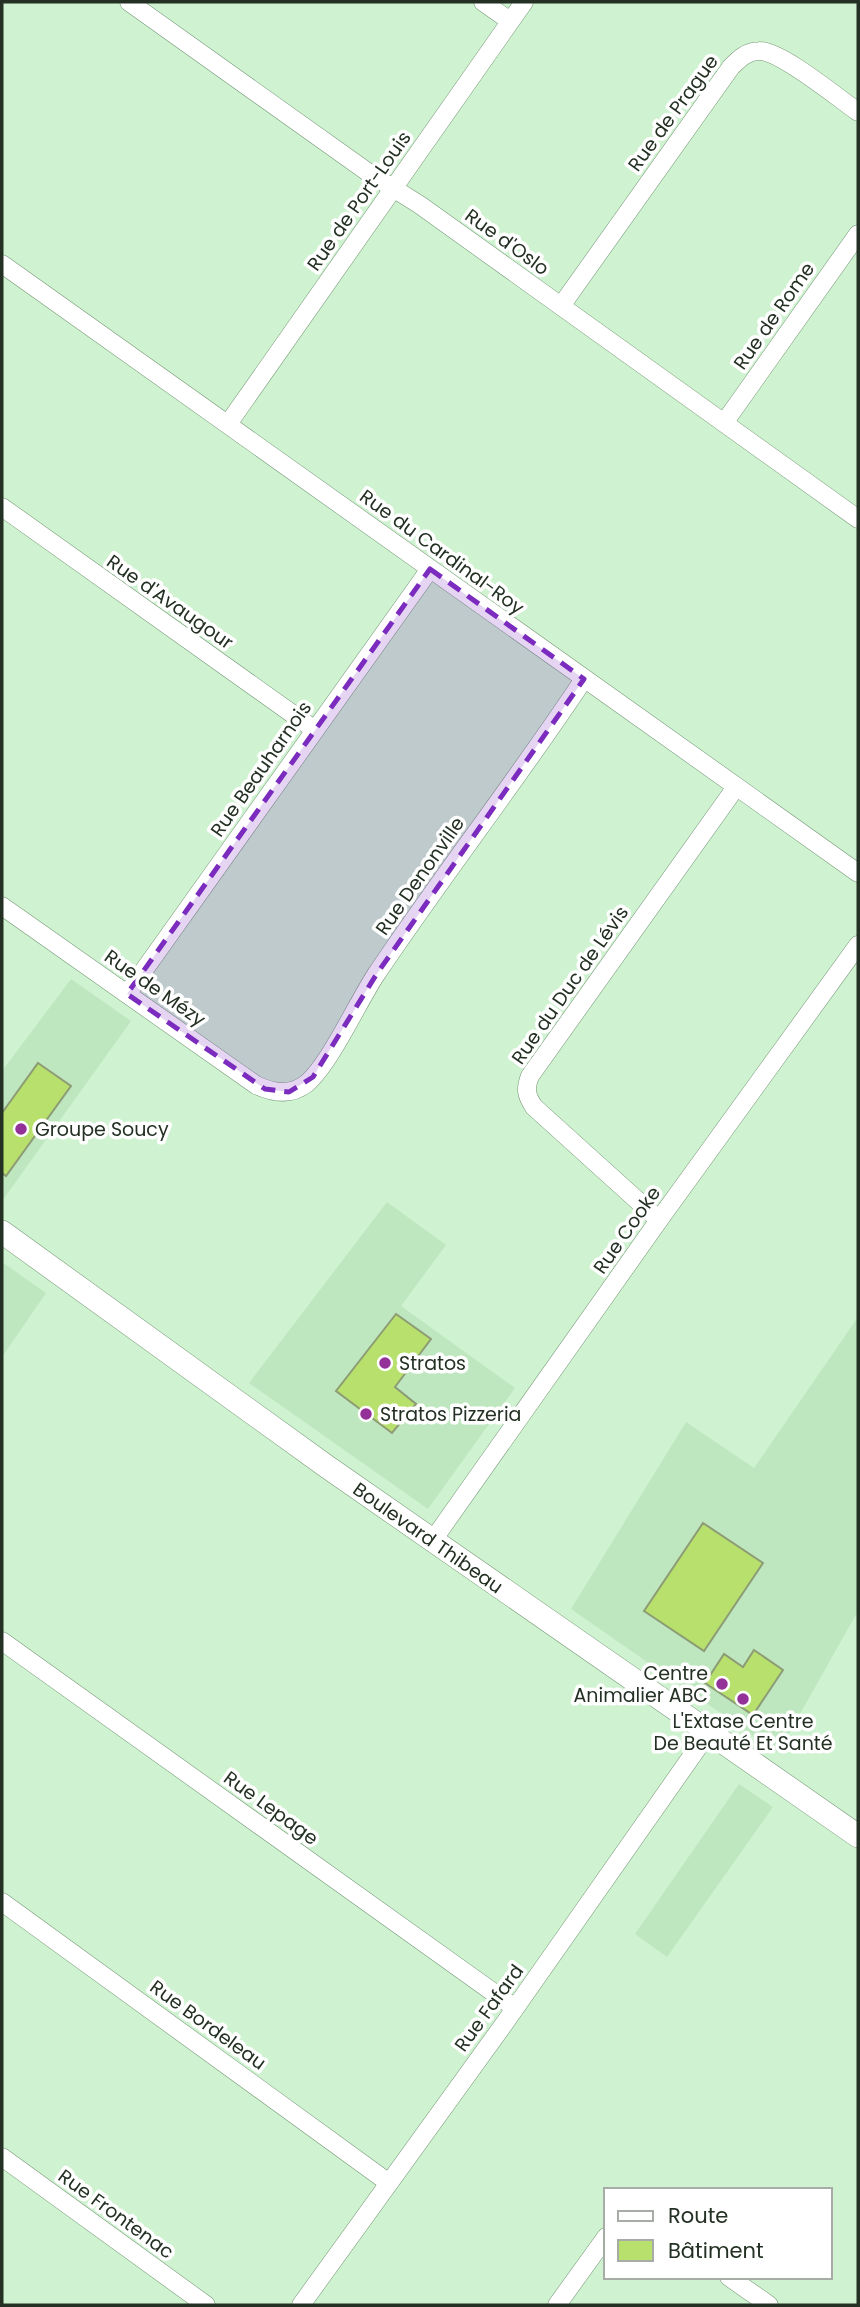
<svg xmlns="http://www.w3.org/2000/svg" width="860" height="2307" font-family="Poppins,sans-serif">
<rect width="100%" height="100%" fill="#cff2d0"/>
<g fill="#bee7bf">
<polygon points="71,979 131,1021 2,1201 2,1071"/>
<polygon points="387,1202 446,1245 401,1306 515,1388 428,1509 249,1383"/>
<polygon points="2,1262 46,1293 2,1357"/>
<polygon points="858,1317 858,1611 778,1753 571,1609 686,1422 754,1468"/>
<polygon points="739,1784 773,1807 667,1957 635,1934"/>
</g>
<g fill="#b7e06c" stroke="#8d9c75" stroke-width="2">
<polygon points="38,1063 71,1086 6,1176 2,1173 2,1113"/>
<polygon points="396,1314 431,1339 395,1387 416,1404 392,1433 336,1391"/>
<polygon points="703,1523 763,1563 704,1651 644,1611"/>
<polygon points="754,1650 783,1670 753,1715 705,1683 724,1654 743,1667"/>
</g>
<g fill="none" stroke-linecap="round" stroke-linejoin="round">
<defs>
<g id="minor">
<polyline points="129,2 369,173 420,205 858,519"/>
<polyline points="483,2 510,21"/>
<polyline points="2,264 858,873"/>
<path d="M 561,306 L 731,67 C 739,59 747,51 759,51 C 780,50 838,98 858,112"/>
<polyline points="724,423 858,234"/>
<polyline points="228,424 524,2"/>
<polyline points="2,507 315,730"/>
<path d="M 2,906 L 256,1085 C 273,1093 290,1096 306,1084 C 329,1065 357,1004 375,976 C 442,876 517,780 584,679"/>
<polyline points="127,994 430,569"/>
<path d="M 659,1220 L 534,1107 C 526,1095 525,1089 530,1076 L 736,787"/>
<polyline points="433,1540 659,1220 858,945"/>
<polyline points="2,1641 515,2008"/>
<polyline points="2,1902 389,2183"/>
<polyline points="2,2157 206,2305"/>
<polyline points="729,2277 769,2305"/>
<polyline points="301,2305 504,2024 708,1733"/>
<polyline points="557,2305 606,2237"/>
</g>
<polyline id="major" points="2,1232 326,1466 858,1836"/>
</defs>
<use href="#minor" stroke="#759676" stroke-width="19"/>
<use href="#major" stroke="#759676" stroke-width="24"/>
<use href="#minor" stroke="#fff" stroke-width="18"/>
<use href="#major" stroke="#fff" stroke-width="23"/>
</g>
<path fill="#7b2cbf" fill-opacity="0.2" stroke="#7b2cbf" stroke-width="5" stroke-dasharray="14 9" stroke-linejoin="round" d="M 430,569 L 584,679 L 376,975 L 313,1077 L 289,1092 L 265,1089 L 127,994 Z"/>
<g fill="#933198" stroke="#fff" stroke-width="2.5">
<circle cx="21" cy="1129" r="7"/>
<circle cx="385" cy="1363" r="7"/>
<circle cx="366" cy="1414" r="7"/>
<circle cx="722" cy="1684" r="7"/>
<circle cx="743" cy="1699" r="7"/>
</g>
<g text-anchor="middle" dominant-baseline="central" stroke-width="7" stroke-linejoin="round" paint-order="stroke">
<g font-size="19" fill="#233023" stroke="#fff">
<text transform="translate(673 113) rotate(-54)">Rue de Prague</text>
<text transform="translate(359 201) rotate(-55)">Rue de Port-Louis</text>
<text transform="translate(507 242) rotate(36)">Rue d'Oslo</text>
<text transform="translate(774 316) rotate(-55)">Rue de Rome</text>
<text transform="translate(442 552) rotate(36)">Rue du Cardinal-Roy</text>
<text transform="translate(170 602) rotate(35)">Rue d'Avaugour</text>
<text transform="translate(261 769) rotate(-55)">Rue Beauharnois</text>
<text transform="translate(420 876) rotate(-55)">Rue Denonville</text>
<text transform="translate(570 985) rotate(-55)">Rue du Duc de Lévis</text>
<text transform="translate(155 988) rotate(35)">Rue de Mézy</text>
<text transform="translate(627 1230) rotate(-55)">Rue Cooke</text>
<text transform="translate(428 1538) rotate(35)">Boulevard Thibeau</text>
<text transform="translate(271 1808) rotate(36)">Rue Lepage</text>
<text transform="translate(489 2008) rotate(-54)">Rue Fafard</text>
<text transform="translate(208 2025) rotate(36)">Rue Bordeleau</text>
<text transform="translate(116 2214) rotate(36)">Rue Frontenac</text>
</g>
<g font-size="19" fill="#233023" stroke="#fff" text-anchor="start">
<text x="35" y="1129">Groupe Soucy</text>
<text x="399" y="1363">Stratos</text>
<text x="380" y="1414">Stratos Pizzeria</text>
<text x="708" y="1673" text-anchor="end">Centre<tspan x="708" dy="22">Animalier ABC</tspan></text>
<text x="743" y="1721" text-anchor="middle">L'Extase Centre<tspan x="743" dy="22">De Beauté Et Santé</tspan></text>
</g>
</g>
<rect width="860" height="2307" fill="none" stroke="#233023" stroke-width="7"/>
<rect x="604" y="2188" width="228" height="91" fill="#ffffff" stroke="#a7aca7" stroke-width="2"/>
<rect x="618" y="2211" width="35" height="10" fill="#ffffff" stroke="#a7aca7" stroke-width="2"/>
<text x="668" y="2223" font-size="21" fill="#233023">Route</text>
<rect x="618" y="2240" width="35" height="21" fill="#b7e06c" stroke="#a7aca7" stroke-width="2"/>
<text x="668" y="2258" font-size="21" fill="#233023">Bâtiment</text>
</svg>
